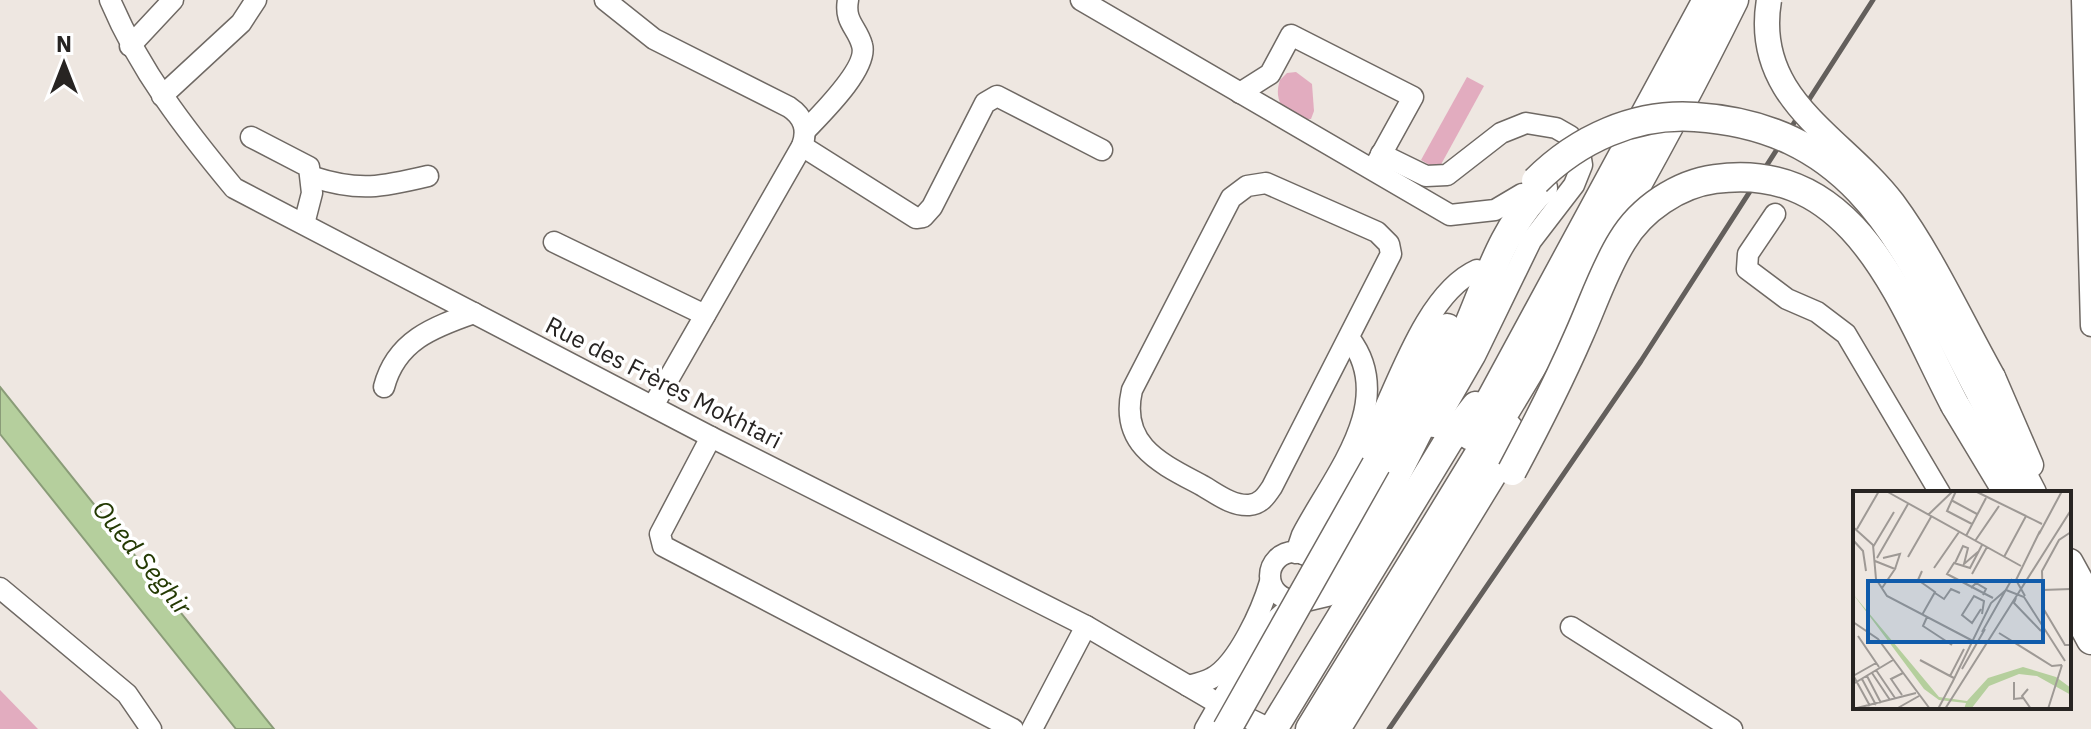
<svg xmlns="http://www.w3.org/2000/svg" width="2091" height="729" font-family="'IBM Plex Sans',sans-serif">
<rect width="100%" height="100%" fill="#eee7e1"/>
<g fill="#e2acbf">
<path d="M 1296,72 L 1312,84 L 1314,111 L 1311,119 C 1287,121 1272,102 1280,80 L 1287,73 Z"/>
<polygon points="1467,77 1484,86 1438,170 1421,160"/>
<polygon points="0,690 38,729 0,729"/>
</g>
<polygon fill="#b5cf9d" stroke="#8a9c78" stroke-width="2" points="0,387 274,729 236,729 0,434"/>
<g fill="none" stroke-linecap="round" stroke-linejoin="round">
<defs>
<g id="minor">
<path d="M 110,0 C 140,71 185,129 234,188 L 711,437 L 1086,626 L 1219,704 L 1270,729"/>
<path d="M 605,0 L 654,39 L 789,107 C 804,117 808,130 802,146 L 653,406"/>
<polyline points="1081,0 1450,215 1495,210 1522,194"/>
<polyline points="2082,0 2091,326"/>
<polyline points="130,46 173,0"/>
<polyline points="1240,93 1270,74 1291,35 1413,97 1376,164"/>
<polyline points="162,96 241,23 256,0"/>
<path d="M 805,131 C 820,115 869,68 862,45 C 857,27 844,22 848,0"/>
<polyline points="251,137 309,167 312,193 304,224"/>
<polyline points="802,146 916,218 923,217 932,207 985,103 997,96 1102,150"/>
<polyline points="1381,154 1426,176 1447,175 1501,133 1526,123 1556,128 1570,136 1580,153 1582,165 1574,185 1531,241 1475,356 1434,427"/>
<path d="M 313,177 C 359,192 382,187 428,176"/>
<path d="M 1266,183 L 1377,232 L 1389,244 L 1391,254 L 1272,487 C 1266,496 1261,504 1249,505 C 1232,506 1217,494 1203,486 C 1162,464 1119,446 1132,390 L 1231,198 L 1247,186 Z"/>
<polyline points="1775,214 1748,254 1747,269 1787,299 1817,312 1846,334 1940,493"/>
<polyline points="554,242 705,315"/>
<path d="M 384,387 C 396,341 433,327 474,313"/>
<polyline points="711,437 660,534 663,546 1013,729"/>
<circle cx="1294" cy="576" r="24"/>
<path d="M 1296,553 L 1302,535 C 1332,477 1398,403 1350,339"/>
<path d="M 1303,554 C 1331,518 1351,479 1371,438 C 1396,389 1425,293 1477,270"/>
<polyline points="0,588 127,694 151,729"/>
<polyline points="1571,627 1732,729"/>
<path d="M 1188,686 C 1196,684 1205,682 1212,678 C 1238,664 1262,609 1270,582"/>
<polyline points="1032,729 1086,626"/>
<polyline points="1205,729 1259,635 1290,607"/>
</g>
<polyline id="major" points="1993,377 2031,465"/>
<g id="highway">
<polyline points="1980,392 2032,493"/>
<polyline points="1955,405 2008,493"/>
<polyline points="1471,436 1707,0"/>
<polyline points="1376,465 1447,328"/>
<polyline points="2069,563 2091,603"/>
<path d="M 1306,597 L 1327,592 L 1346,571 C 1385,496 1425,421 1460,345 C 1485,291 1500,230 1543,188"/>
<polyline points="2069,599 2091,640"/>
<polyline points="1273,729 1449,440 1476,406"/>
<path d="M 1310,729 C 1457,489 1610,252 1734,0"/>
<polyline points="1336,729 1493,473 1509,429"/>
</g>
</defs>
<use href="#minor" stroke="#6f6964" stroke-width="23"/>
<use href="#major" stroke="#6f6964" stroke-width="27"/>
<use href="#highway" stroke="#6f6964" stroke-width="31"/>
<use href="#minor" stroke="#fff" stroke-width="20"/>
<use href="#major" stroke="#fff" stroke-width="24"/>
<use href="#highway" stroke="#fff" stroke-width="28"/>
<polyline stroke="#635f5c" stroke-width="5" points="1389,729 1641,361 1873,0"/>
<defs>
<path id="major-bridge" d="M 1769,0 C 1752,100 1842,136 1893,203 C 1932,256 1961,320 1993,377"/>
<g id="highway-bridge">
<path d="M 1536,181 C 1578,139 1635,113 1695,117 C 1867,128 1910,260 1980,392"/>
<path d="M 1512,471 C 1536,426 1559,381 1579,335 C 1593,304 1604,270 1622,241 C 1641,209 1678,184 1715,179 C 1856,159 1902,304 1955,405"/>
<polyline points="1227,729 1376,465"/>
</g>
</defs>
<use href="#major-bridge" stroke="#6f6964" stroke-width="27" stroke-linecap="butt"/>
<use href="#highway-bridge" stroke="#6f6964" stroke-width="31" stroke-linecap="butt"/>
<use href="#major-bridge" stroke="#fff" stroke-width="24"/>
<use href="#highway-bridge" stroke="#fff" stroke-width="28"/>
</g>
<g text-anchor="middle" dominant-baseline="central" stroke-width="7" stroke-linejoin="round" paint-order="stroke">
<g font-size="24" fill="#272422" stroke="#fff">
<text transform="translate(664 382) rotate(27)">Rue des Frères Mokhtari</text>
</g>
<g font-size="26" font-style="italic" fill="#243a03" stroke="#fff">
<text transform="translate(143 557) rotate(51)">Oued Seghir</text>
</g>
</g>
<g transform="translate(1853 491)">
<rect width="218" height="218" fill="#eee7e1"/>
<path d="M 0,103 L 86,206 L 114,210 L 135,187 L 170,176 L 203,186 L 218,197 L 218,204 L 184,185 L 166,183 L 136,195 L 118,218 L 111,218 L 113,212 L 86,209 L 71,198 Z" fill="#b5cf9d"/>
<path fill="none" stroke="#9e9995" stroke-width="2" d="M 33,0 L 168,75M 103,0 L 94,20 L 119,33M 122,0 L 173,25M 98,9 L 124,23M 75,24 L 100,0M 0,36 L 20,54 L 23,88 L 34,105 L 120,150M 4,38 L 26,0M 218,41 L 206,49 L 189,80 L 190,117 L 212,154 L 218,154M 186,43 L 209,0M 113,45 L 133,7M 0,49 L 10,60 L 13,80M 122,50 L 146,15M 129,54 L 117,77 L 101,72 L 94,83 L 140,107M 20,56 L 41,21M 55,66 L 78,26M 151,66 L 173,25 L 189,33M 24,67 L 55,13M 30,67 L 47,63 L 42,78M 22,70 L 42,78 L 29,97M 102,72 L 110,55 L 115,57 L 111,73 L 126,60M 81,77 L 106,41M 69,80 L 65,89 L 82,101 L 69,124M 119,83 L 134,56M 118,97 L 123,92 L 133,98 L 130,104M 189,99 L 218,98M 82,102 L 91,108 L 98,98 L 107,102M 172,105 L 163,89 L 187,40M 163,107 L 161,112 L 188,140M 128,118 L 119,132 L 109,124 L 121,105 L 131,110 L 129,123M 74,126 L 70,135 L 99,154M 0,131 L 25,148 L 77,218M 129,141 L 159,88M 146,142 L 199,175 L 209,174M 5,145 L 26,176M 67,169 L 97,185M 109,178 L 132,138M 23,179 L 42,207M 19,182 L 37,209M 0,184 L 17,215M 0,185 L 23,172M 14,185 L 28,212M 101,187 L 97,185 L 111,158M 9,188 L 23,214M 161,191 L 161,208 L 170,207M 99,192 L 138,112 L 153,99 L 171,106 L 212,170M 0,193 L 40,169M 175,198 L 169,205 L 178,218M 49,204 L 38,188 L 50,182M 0,218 L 63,202M 43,218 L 66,205M 85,218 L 100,190M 92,218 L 218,19M 195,218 L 209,174"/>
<path fill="#115cab" fill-opacity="0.15" stroke="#115cab" stroke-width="4" d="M 15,90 L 190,90 L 190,151 L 15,151 Z"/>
<rect width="218" height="218" fill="none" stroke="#272422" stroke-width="4"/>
</g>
<g transform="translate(64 64)" stroke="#ffffff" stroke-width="6" paint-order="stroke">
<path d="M0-6L14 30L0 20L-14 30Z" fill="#272422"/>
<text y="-12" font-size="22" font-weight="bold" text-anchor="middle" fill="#272422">N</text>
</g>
</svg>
